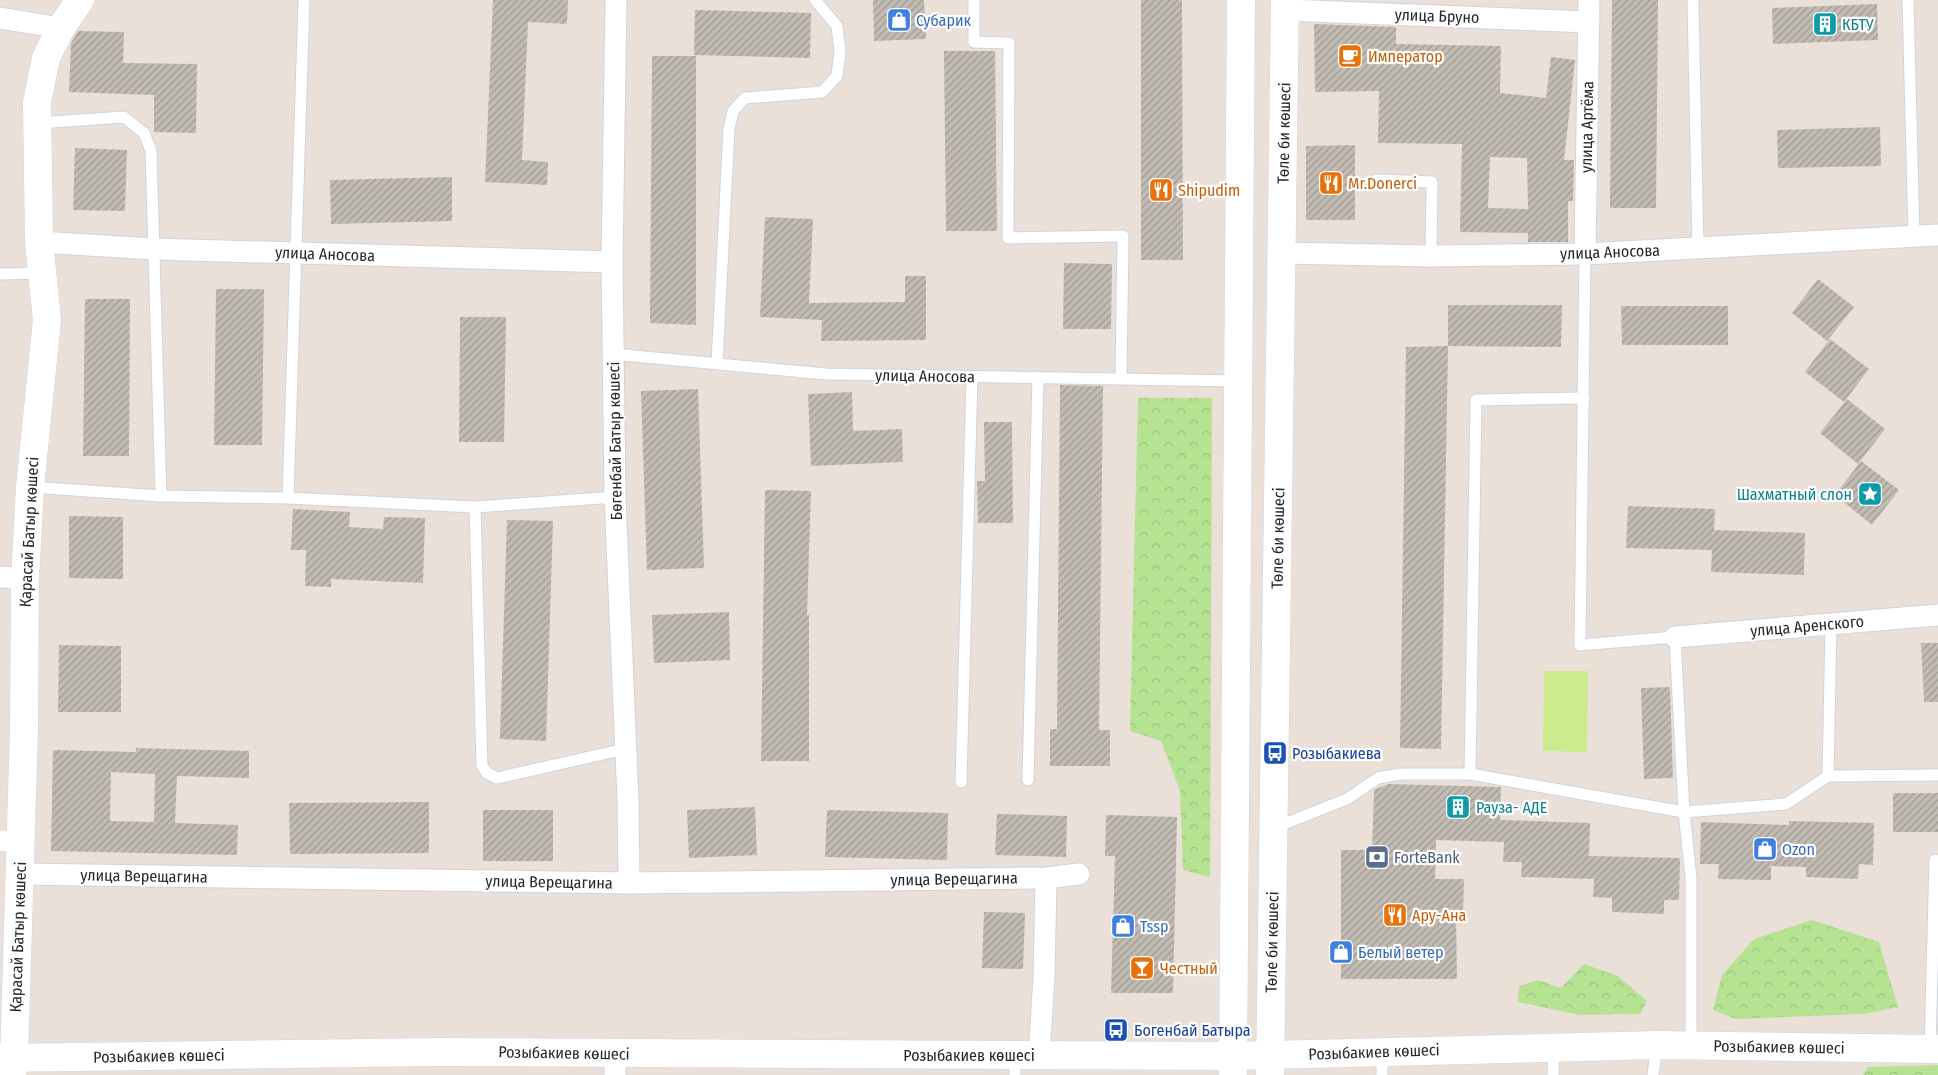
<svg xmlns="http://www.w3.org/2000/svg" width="1938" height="1075" font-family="'Fira Sans Condensed',sans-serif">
<defs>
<pattern id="forest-crowns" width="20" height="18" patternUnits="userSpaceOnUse" patternTransform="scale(1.25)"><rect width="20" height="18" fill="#b5e392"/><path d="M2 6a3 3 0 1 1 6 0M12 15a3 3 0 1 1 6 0" fill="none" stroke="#9cc37e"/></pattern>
<pattern id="building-hatch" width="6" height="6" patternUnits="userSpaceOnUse" patternTransform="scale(1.25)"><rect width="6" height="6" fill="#c2bcb4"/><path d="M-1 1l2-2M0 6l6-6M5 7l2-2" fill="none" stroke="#9e9992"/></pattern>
</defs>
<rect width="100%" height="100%" fill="#eae0d8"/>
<g fill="url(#forest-crowns)">
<polygon points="1138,398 1212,398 1210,877 1183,870 1180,791 1161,741 1130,731"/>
<polygon points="1812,920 1879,942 1898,1007 1863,1014 1736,1019 1713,1010 1722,975 1754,939"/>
<polygon points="1584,964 1618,976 1647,1001 1640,1014 1579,1015 1518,1002 1519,986 1538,980 1561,988"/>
<polygon points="1938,1065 1938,1075 1863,1075 1868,1067"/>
</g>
<polygon fill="#cceb8d" points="1544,671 1588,671 1587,752 1543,751"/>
<g fill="url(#building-hatch)" fill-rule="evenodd">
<polygon points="493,0 568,0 567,24 528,22 522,160 548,162 547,185 485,182"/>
<polygon points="873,0 924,0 926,39 874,41"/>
<polygon points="1141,0 1182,0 1183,260 1141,260"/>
<polygon points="1612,0 1658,0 1656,208 1610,208"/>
<polygon points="1877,4 1878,40 1773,44 1772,8"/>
<polygon points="695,10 811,13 810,58 694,55"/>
<path d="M 1314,24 L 1396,27 L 1396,44 L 1501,46 L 1500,93 L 1546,98 L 1551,57 L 1575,60 L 1564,160 L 1574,160 L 1573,201 L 1568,201 L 1568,242 L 1528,242 L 1528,233 L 1460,232 L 1462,144 L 1378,143 L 1379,91 L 1315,92 ZM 1490,157 L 1527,158 L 1528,209 L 1488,208 Z"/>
<polygon points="78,31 124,32 123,63 197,64 196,133 154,132 154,95 69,92 71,43"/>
<polygon points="944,51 995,51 997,231 946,231"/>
<polygon points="652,56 696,56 696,325 650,323"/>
<polygon points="1880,127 1881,166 1778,168 1777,130"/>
<polygon points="1355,145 1355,220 1306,220 1306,146"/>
<polygon points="75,148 127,150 125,211 73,210"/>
<polygon points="452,177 452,221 331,224 330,180"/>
<polygon points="765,217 813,219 809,303 905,302 905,276 926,276 926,340 821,341 822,320 760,317"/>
<polygon points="1064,263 1112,264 1111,329 1063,329"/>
<polygon points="1818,279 1854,307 1827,341 1792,313"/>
<polygon points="216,289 264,289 262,445 214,445"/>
<polygon points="85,299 130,299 129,456 83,456"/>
<polygon points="1448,305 1562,305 1561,347 1448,346"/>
<polygon points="1621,306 1728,306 1728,345 1622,345"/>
<polygon points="460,317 506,317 504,442 459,442"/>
<polygon points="1830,339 1869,369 1844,402 1805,372"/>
<polygon points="1448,346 1441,749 1400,748 1406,347"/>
<polygon points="1060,385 1103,386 1099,730 1110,730 1110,766 1050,766 1050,729 1057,729"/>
<polygon points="698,389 704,568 647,570 641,391"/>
<polygon points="852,392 853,431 902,429 903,462 811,466 808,394"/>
<polygon points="1847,399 1885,429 1858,464 1820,433"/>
<polygon points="984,422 1012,422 1013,523 978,523 977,481 985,481"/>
<polygon points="1861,461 1899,490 1872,525 1835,495"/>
<polygon points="765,490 811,491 807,615 809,615 809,761 761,761"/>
<polygon points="1628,506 1715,509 1714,530 1805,533 1804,575 1711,572 1712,550 1626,548"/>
<polygon points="293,509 350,512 349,527 383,529 384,517 425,518 423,583 331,579 331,587 305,586 306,550 291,550"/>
<polygon points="69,516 123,517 123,579 69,578"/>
<polygon points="507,520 553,521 546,741 500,739"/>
<polygon points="729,612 730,660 654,663 652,615"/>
<polygon points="1921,643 1938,643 1938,702 1924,702"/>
<polygon points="59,645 121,646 121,712 58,712"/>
<polygon points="1670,687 1673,778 1644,779 1641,688"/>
<path d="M 136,748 L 249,751 L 249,778 L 177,776 L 175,823 L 238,825 L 237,855 L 51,851 L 53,750 L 136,752 ZM 111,772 L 155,774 L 154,822 L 110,821 Z"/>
<polygon points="1388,784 1501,787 1500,820 1590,823 1589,856 1680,858 1679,900 1664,900 1664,914 1612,912 1612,898 1593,897 1594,879 1521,877 1522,862 1503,862 1504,842 1436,840 1435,879 1464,879 1463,916 1456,916 1457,979 1341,979 1341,850 1372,850 1374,790"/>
<rect x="1893" y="793" width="45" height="39"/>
<polygon points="429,802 429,853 290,854 289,803"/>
<polygon points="755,807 757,855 689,858 687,810"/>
<rect x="483" y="810" width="70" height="51"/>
<polygon points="827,810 948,813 947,860 825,857"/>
<polygon points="997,814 1067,816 1066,857 995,855"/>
<polygon points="1106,815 1177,817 1173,993 1111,993 1115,856 1105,856"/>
<polygon points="1789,821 1874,823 1873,865 1859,864 1858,879 1806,877 1806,867 1771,866 1771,880 1718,879 1719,864 1700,864 1701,822 1789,825"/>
<polygon points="984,912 1025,913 1023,969 982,968"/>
</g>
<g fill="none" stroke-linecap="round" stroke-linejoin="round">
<defs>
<g id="service">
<polyline points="974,0 974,42 1009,43 1008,238 1123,236 1121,378"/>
<polyline points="1693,0 1698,249"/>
<polyline points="1908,0 1914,236"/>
<polyline points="37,123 124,117 144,133 151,151 161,496"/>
<polyline points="1376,180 1432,182 1431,256"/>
<polyline points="1585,254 1580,645 1675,637 1684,812 1691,878 1691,1046"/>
<polyline points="0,274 43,273"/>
<polyline points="613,354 826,374 1238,381"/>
<polyline points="717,364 729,129 733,111 745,98 822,92 837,76 840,52 837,26 815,0"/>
<polyline points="1584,398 1476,400 1470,774 1684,812 1786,804 1828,776 1938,775"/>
<polyline points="30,487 161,496 288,498 475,507 615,497"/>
<polyline points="288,498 304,0"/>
<polyline points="475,507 482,766 487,773 497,778 625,749"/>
<polyline points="1828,776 1831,624"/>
<polyline points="1028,780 1038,377"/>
<polyline points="961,782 972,377"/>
<polyline points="1274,828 1347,799 1378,778 1401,774 1470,774"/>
<polyline points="1930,1049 1935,860"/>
<polyline points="1015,1055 1015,1075"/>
<polyline points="1382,1075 1382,1052"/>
<polyline points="1553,1075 1554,1047"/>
<polyline points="1653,1075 1657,1045"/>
</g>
<g id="minor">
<polyline points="616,0 612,262 615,497 628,800 629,883"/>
<polyline points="1285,10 1589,22"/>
<polyline points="0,18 61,28"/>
<polyline points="39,242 154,249 612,262"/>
<polyline points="1282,253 1431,256 1585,254 1938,235"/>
<polyline points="1585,254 1589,0"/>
<polyline points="0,577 25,579"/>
<polyline points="1675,637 1938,615"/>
<polyline points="0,841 20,841"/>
<polyline points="20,874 629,883 1046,878 1079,874"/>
<polyline points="1039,1055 1044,978 1046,878"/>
<polyline points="615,1075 615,1054"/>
</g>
<polyline id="tertiary" points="12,1075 14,1058 24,729 25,579 30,487 47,320 39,242 37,102 46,58 61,28 80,0"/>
<g id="secondary">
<polyline points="0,1058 437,1052 1233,1056 1657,1045 1938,1049"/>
<polyline points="1233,1073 1241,0"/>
<polyline points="1270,1075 1285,0"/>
</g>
</defs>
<use href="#service" stroke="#cdd3e1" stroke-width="13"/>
<use href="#minor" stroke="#cdd3e1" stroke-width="23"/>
<use href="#tertiary" stroke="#cdd3e1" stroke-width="29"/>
<use href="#secondary" stroke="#cdd3e1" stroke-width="29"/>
<use href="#service" stroke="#fff" stroke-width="11"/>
<use href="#minor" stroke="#fff" stroke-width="21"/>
<use href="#tertiary" stroke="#fff" stroke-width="28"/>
<use href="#secondary" stroke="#fff" stroke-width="28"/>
</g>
<defs>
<symbol id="shop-square" viewBox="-11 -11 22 22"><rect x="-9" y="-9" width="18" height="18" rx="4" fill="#3f7fe0" stroke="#fff"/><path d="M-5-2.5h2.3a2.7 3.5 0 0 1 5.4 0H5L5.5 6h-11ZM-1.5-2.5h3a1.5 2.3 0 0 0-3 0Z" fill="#fff"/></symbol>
<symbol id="building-square" viewBox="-11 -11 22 22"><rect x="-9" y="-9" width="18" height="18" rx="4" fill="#0f9aa8" stroke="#fff"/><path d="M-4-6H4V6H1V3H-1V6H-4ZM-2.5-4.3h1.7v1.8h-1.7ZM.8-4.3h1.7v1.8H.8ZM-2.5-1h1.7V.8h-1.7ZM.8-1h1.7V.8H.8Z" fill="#fff"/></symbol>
<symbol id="cafe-square" viewBox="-11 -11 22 22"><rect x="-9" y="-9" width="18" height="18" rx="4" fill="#e8710a" stroke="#fff"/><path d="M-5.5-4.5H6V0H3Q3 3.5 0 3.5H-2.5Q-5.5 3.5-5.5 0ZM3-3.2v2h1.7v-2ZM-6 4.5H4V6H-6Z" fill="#fff"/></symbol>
<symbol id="restaurant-square" viewBox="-11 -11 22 22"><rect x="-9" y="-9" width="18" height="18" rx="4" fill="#e8710a" stroke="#fff"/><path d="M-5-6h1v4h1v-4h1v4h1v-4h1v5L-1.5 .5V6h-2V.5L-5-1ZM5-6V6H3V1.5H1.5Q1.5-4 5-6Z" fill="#fff"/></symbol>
<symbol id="sight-square" viewBox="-11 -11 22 22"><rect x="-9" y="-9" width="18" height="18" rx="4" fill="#0f9aa8" stroke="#fff"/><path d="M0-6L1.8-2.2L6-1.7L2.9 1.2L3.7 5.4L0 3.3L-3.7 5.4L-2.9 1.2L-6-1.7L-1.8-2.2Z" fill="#fff"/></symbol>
<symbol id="bus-square" viewBox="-11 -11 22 22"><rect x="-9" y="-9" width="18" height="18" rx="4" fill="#1a4fb4" stroke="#fff"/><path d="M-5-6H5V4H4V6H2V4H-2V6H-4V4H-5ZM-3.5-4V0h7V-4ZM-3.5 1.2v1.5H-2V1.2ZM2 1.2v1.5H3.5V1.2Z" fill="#fff"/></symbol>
<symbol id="bank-square" viewBox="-11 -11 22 22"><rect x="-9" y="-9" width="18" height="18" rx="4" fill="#5c6f8a" stroke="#fff"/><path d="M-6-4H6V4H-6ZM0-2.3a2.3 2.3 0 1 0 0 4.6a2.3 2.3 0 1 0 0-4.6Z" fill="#fff"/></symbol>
<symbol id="bar-square" viewBox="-11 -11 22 22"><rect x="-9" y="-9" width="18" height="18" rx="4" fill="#e8710a" stroke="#fff"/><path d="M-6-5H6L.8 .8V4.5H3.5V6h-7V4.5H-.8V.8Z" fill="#fff"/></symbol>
</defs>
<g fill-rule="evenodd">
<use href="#shop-square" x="885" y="6" width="28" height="28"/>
<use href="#building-square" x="1811" y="10" width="28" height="28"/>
<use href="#cafe-square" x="1336" y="42" width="28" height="28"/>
<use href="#restaurant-square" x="1317" y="169" width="28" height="28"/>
<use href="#restaurant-square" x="1147" y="176" width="28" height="28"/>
<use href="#sight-square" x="1856" y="480" width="28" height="28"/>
<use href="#bus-square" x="1261" y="739" width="28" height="28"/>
<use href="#building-square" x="1444" y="793" width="28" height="28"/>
<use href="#shop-square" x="1751" y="835" width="28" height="28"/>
<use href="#bank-square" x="1363" y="843" width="28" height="28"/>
<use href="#restaurant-square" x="1381" y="901" width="28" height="28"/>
<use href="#shop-square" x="1109" y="912" width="28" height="28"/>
<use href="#shop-square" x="1327" y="938" width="28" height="28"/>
<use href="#bar-square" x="1128" y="954" width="28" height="28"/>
<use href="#bus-square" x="1102" y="1016" width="28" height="28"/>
</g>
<g text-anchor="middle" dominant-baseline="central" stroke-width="4.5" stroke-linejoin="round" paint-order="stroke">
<g font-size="16" fill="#272727" stroke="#fff">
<text transform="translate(1437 16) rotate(2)">улица Бруно</text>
<text transform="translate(1587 127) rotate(-89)">улица Артёма</text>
<text transform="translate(1284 133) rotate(-89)">Төле би көшесі</text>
<text transform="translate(1610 252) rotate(-2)">улица Аносова</text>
<text transform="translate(325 254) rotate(2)">улица Аносова</text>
<text transform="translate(925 376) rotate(1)">улица Аносова</text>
<text transform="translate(615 441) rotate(-91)">Бөгенбай Батыр көшесі</text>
<text transform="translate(29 532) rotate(-87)">Қарасай Батыр көшесі</text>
<text transform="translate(1278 538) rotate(-89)">Төле би көшесі</text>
<text transform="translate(1807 626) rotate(-5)">улица Аренского</text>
<text transform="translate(144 876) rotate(1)">улица Верещагина</text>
<text transform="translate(954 879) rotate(-1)">улица Верещагина</text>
<text transform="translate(549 882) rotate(1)">улица Верещагина</text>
<text transform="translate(18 937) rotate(-88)">Қарасай Батыр көшесі</text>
<text transform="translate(1272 942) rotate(-89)">Төле би көшесі</text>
<text transform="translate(1779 1047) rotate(1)">Розыбакиев көшесі</text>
<text transform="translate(1374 1052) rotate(-2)">Розыбакиев көшесі</text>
<text transform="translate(564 1053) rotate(1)">Розыбакиев көшесі</text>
<text x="969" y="1055">Розыбакиев көшесі</text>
<text transform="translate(159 1056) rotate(-1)">Розыбакиев көшесі</text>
</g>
<g font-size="16" fill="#366cbe" stroke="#fff" text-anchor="start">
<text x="916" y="20">Субарик</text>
<text x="1782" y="849">Ozon</text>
<text x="1140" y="926">Tssp</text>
<text x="1358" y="952">Белый ветер</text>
</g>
<g font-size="16" fill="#0d838f" stroke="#fff" text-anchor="start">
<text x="1842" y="24">КБТУ</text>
<text x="1852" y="494" text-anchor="end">Шахматный слон</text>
<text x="1476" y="807">Рауза- АДЕ</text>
</g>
<g font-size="16" fill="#c56008" stroke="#fff" text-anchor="start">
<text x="1368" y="56">Император</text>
<text x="1348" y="183">Mr.Donerci</text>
<text x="1178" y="190">Shipudim</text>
<text x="1412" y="915">Ару-Ана</text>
<text x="1160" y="968">Честный</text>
</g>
<g font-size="16" fill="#164399" stroke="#fff" text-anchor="start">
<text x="1292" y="753">Розыбакиева</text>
<text x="1134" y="1030">Богенбай Батыра</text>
</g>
<g font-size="16" fill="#4e5e75" stroke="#fff" text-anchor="start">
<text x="1394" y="857">ForteBank</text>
</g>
</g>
</svg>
